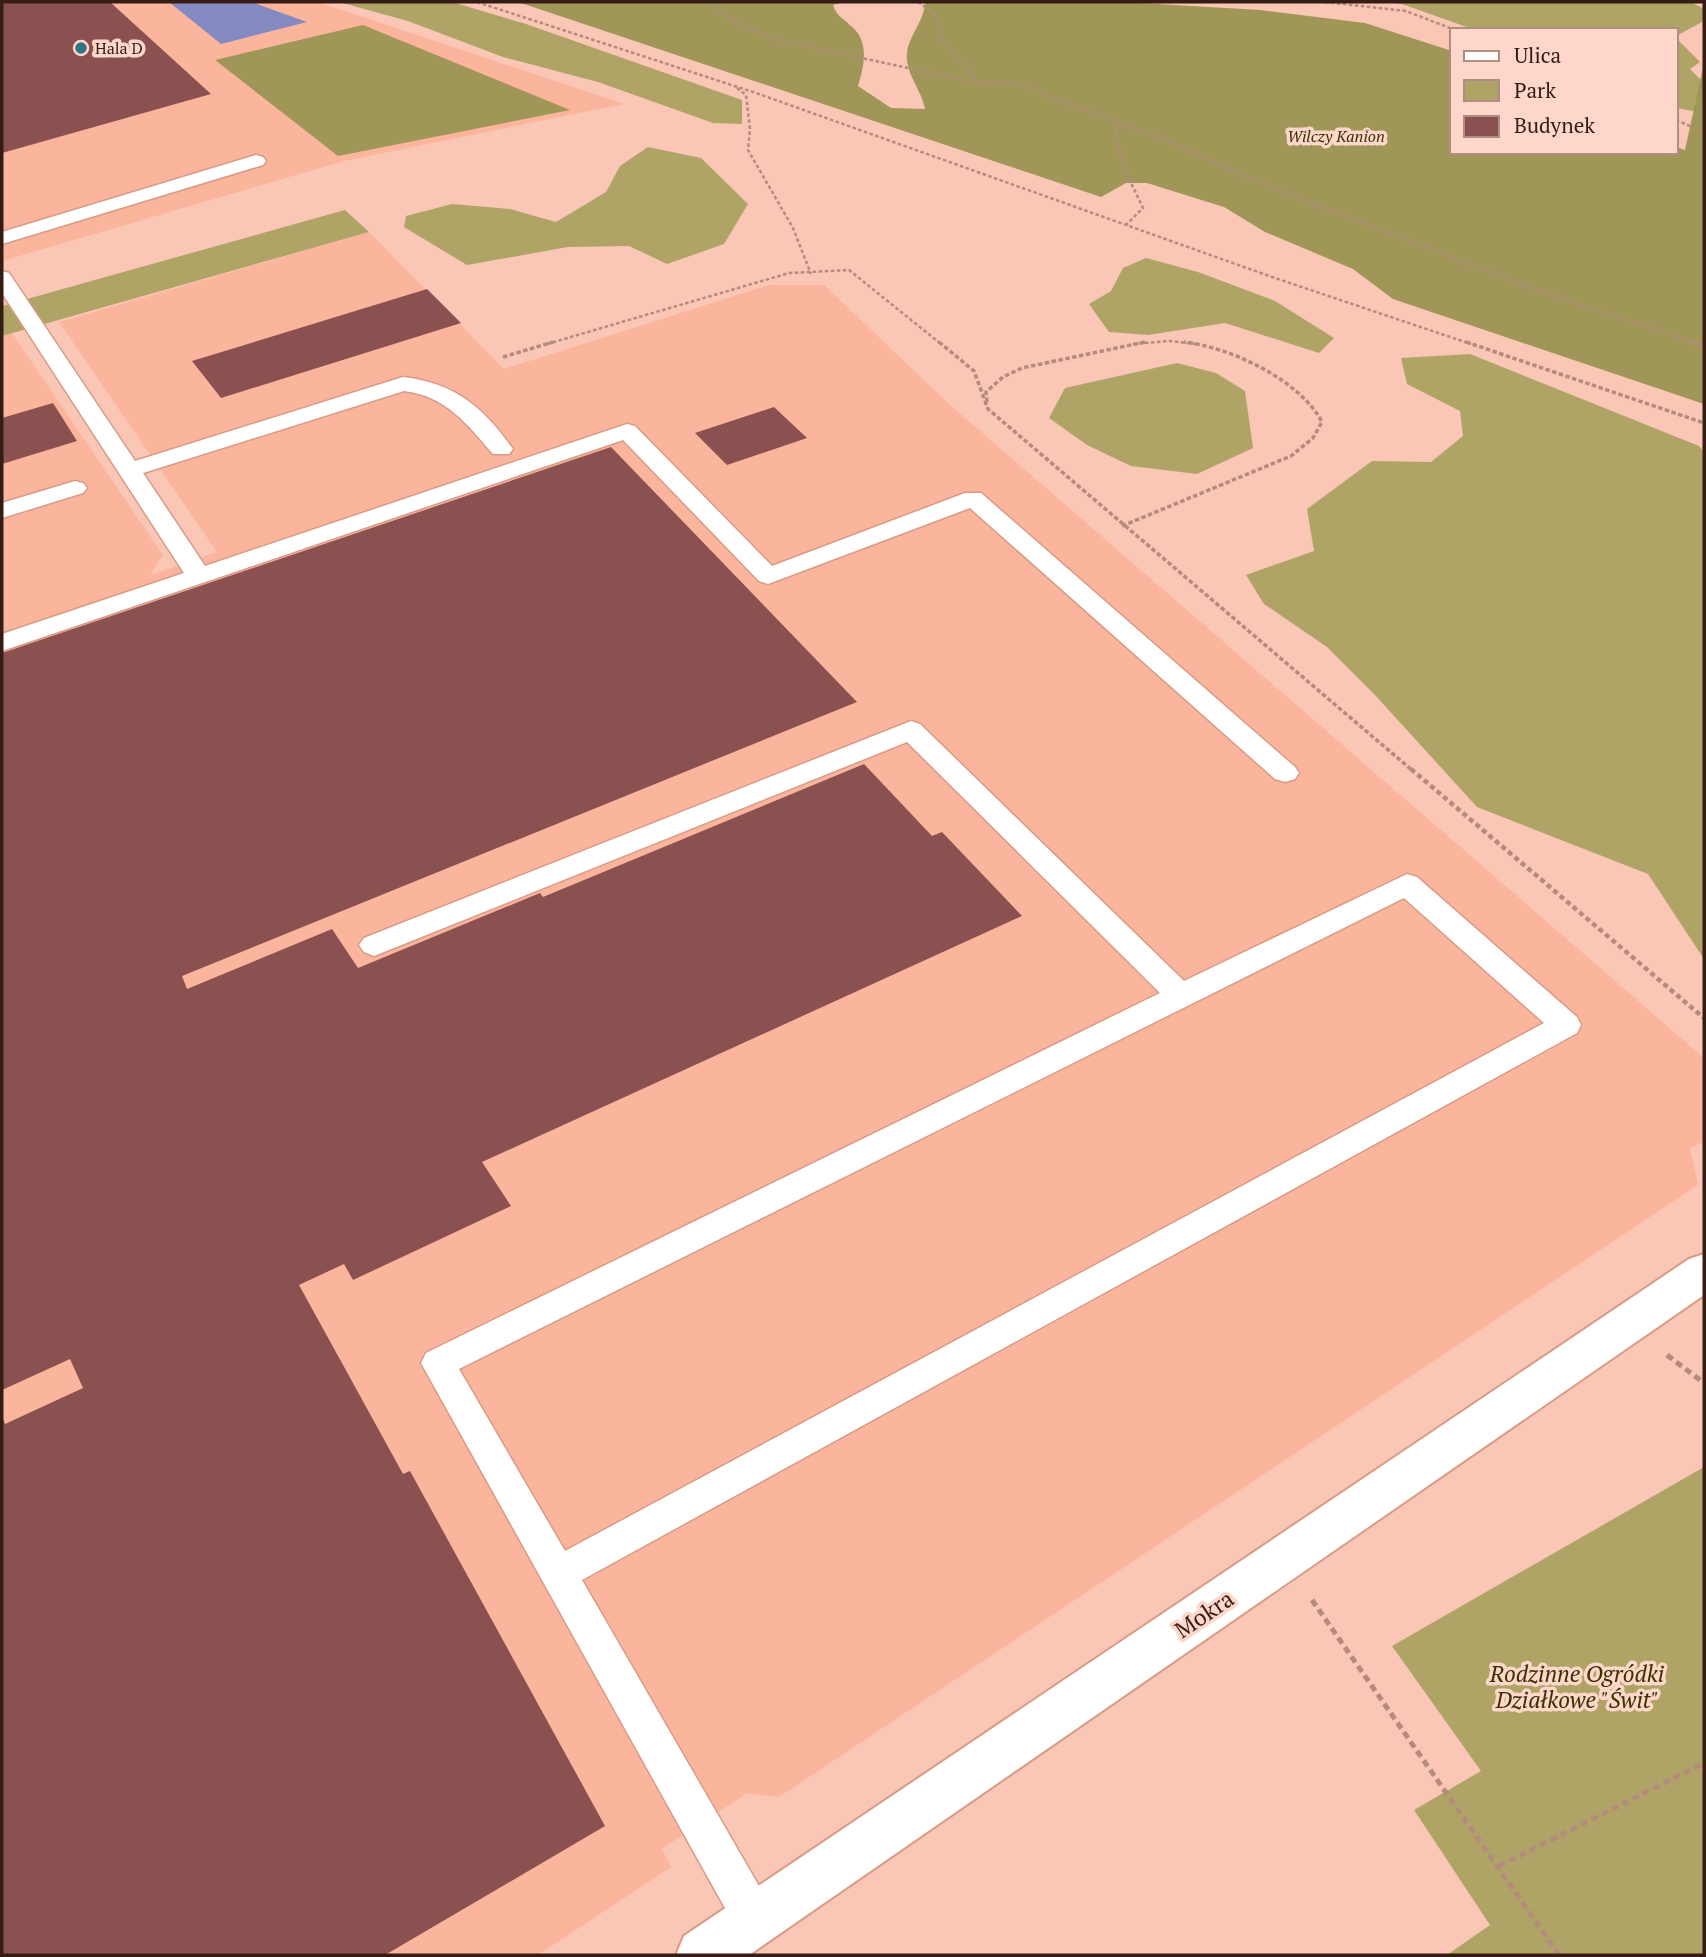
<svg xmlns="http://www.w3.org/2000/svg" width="1706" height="1957" font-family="'PT Serif',serif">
<rect width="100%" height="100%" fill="#fac6b5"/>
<g fill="#fcb59d">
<polygon points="2,2 318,2 624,104 344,161 2,261"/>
<polygon points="369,232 504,369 769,285 824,285 949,404 1704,1058 1704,1141 1690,1149 1698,1185 779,1797 747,1793 662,1849 671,1867 538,1955 2,1955 2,336 12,333 163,555 150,575 217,552 59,322"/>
</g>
<g fill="#afa466">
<polygon points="339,2 452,2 526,24 742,100 742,124 713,123 598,82 503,57 408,21"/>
<polygon points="1385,2 1691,2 1704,9 1704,21 1676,36 1676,30 1475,30 1402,4"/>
<polygon points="1676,38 1700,62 1690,69 1704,83 1704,113 1676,108"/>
<polygon points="648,147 701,158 748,204 724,244 667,264 629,246 568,247 467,265 404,227 406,216 452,204 510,209 556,222 606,192 620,166"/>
<polygon points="345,210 369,232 2,336 2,306"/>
<polygon points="1146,258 1198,272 1275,301 1334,338 1319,353 1225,323 1148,335 1109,332 1089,304 1111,291 1123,268"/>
<polygon points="1470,354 1699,446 1704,452 1704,959 1648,874 1477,807 1375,695 1327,647 1264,604 1246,575 1314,551 1307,509 1372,461 1431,462 1463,436 1460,411 1407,384 1401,358"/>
<polygon points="1177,363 1216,373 1245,391 1253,448 1197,474 1131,466 1087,445 1049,418 1065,388"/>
<polygon points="1704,1467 1704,1955 1447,1955 1490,1925 1414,1810 1481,1771 1392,1646"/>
</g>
<g fill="#a09657">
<path d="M 518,2 L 843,2 L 833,5 C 837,17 842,17 851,26 C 870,41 864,66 858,86 L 891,108 L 925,109 C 922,90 905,74 907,53 C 909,35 925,20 925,2 L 1124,2 L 1260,10 L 1365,23 L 1452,51 L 1452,152 L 1676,152 L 1676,147 L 1685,150 L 1704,63 L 1704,404 L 1393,299 L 1353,269 L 1265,232 L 1224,207 L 1147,183 L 1126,183 L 1101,197 Z"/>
<polygon points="363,25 570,110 338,156 215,60"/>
</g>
<polygon fill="#8489c2" points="169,2 251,2 307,22 221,44"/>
<g fill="#8b5050">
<polygon points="2,2 110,2 211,94 2,153"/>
<polygon points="427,289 461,323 221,398 192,361"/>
<polygon points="53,403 77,441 2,464 2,418"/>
<polygon points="774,407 807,438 727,465 695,433"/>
<polygon points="611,447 857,702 182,976 187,989 332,929 358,968 540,893 543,897 864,764 932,836 942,832 1022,916 482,1162 511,1206 353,1280 344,1264 299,1285 403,1474 410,1471 605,1826 385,1955 2,1955 2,1417 5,1424 83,1388 70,1359 2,1390 2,653"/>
</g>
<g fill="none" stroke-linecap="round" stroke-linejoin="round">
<defs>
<g id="lane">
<polygon points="256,155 263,157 266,161 263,165 2,244 2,232"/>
<path d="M 2,271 L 9,273 L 135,461 L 403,377 C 455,383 483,407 513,449 L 509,454 L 493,454 C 467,424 446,396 404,391 L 143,473 L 205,566 L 627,424 L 635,426 L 772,566 L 965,493 L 981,493 L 1295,767 L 1299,773 L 1295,779 L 1285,782 L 1275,779 L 970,508 L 768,584 L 759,581 L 623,440 L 2,651 L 2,634 L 184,573 L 2,293 Z"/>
<polygon points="75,481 83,483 87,488 83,493 2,518 2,503"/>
<path d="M 911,721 L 920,724 L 1184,981 L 1407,874 L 1417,877 L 1577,1017 L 1581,1025 L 1577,1033 L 582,1580 L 770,1905 L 776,1920 L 770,1935 L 755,1941 L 740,1935 L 421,1363 L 426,1353 L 1160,993 L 907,742 L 384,952 L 374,956 L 364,952 L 359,945 L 364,938 ZM 1404,898 L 1544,1023 L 565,1551 L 459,1369 Z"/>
</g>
<polygon id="street" points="1704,1254 1704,1295 749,1955 676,1955 684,1936 1689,1259"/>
</defs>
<use href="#lane" stroke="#d89b86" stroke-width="3"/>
<use href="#street" stroke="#d89b86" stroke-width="4"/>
<g stroke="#b58b7d" stroke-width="2.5" stroke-dasharray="3.5 2.5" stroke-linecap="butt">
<polyline points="477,2 756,93 1272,277 1471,344"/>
<polyline points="708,2 741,26 787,42 978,83 1014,83 1160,138 1288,194 1556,297 1699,344"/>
<polyline points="918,2 937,15 941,40 978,82"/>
<polyline points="1325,2 1406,11 1455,30"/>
<polyline points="737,88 746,95 750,129 748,150 793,228 811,274"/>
<polyline points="1676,120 1704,132"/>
<polyline points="1113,121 1123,166 1143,208 1126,225"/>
<polyline points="547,344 789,273 849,270 941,344"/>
<polyline points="1133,344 1170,341 1196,344"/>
</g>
<g stroke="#b58b7d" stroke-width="3.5" stroke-dasharray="4.5 2.5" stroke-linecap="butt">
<polyline points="939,342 974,371 988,409 1413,771"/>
<polyline points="1466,342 1704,423"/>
<polyline points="1693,342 1704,346"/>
<polyline points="503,357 553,342"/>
<polyline points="987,402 986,392 1003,377 1022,368 1145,342"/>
<path d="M 1122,526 L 1291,456 L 1313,438 L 1322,422 C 1300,380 1230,347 1184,342"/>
</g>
<polyline stroke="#b58b7d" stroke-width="4.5" stroke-dasharray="5 3.5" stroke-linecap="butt" points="1411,769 1704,1018"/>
<g stroke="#b58b7d" stroke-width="5" stroke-dasharray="7 4.5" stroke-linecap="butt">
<polyline points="1667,1355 1704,1383"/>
<polyline points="1312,1600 1559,1955"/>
<polyline points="1499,1866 1704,1763"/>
</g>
<use href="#lane" fill="#fff" fill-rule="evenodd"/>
<use href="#street" fill="#fff" fill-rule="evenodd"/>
</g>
<circle fill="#327386" stroke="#fed7ca" stroke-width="2.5" cx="81" cy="48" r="7"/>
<g text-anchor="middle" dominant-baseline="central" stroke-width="7" stroke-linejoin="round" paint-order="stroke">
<g font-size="16" fill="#351d15" stroke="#fed7ca" text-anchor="start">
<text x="95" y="48">Hala D</text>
</g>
<g font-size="16" font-style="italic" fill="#3a3200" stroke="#fed7ca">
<text x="1336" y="136">Wilczy Kanion</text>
</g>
<g font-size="23" fill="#351d15" stroke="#fed7ca">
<text transform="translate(1204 1614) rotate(-34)">Mokra</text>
</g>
<g font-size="23" font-style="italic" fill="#3a3200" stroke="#fed7ca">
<text x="1577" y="1673">Rodzinne Ogródki<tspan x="1577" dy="26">Działkowe "Świt"</tspan></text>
</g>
</g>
<rect width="1706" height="1957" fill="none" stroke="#351d15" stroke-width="7"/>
<rect x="1450" y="28" width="228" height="126" fill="#fed7ca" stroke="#ae8d82" stroke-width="2"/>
<rect x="1464" y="51" width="35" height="10" fill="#ffffff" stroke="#ae8d82" stroke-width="2"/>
<text x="1514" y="63" font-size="21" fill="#351d15">Ulica</text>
<rect x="1464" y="80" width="35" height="21" fill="#afa466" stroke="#ae8d82" stroke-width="2"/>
<text x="1514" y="98" font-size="21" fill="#351d15">Park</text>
<rect x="1464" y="116" width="35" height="21" fill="#8b5050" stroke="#ae8d82" stroke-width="2"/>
<text x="1514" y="133" font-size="21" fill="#351d15">Budynek</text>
</svg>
